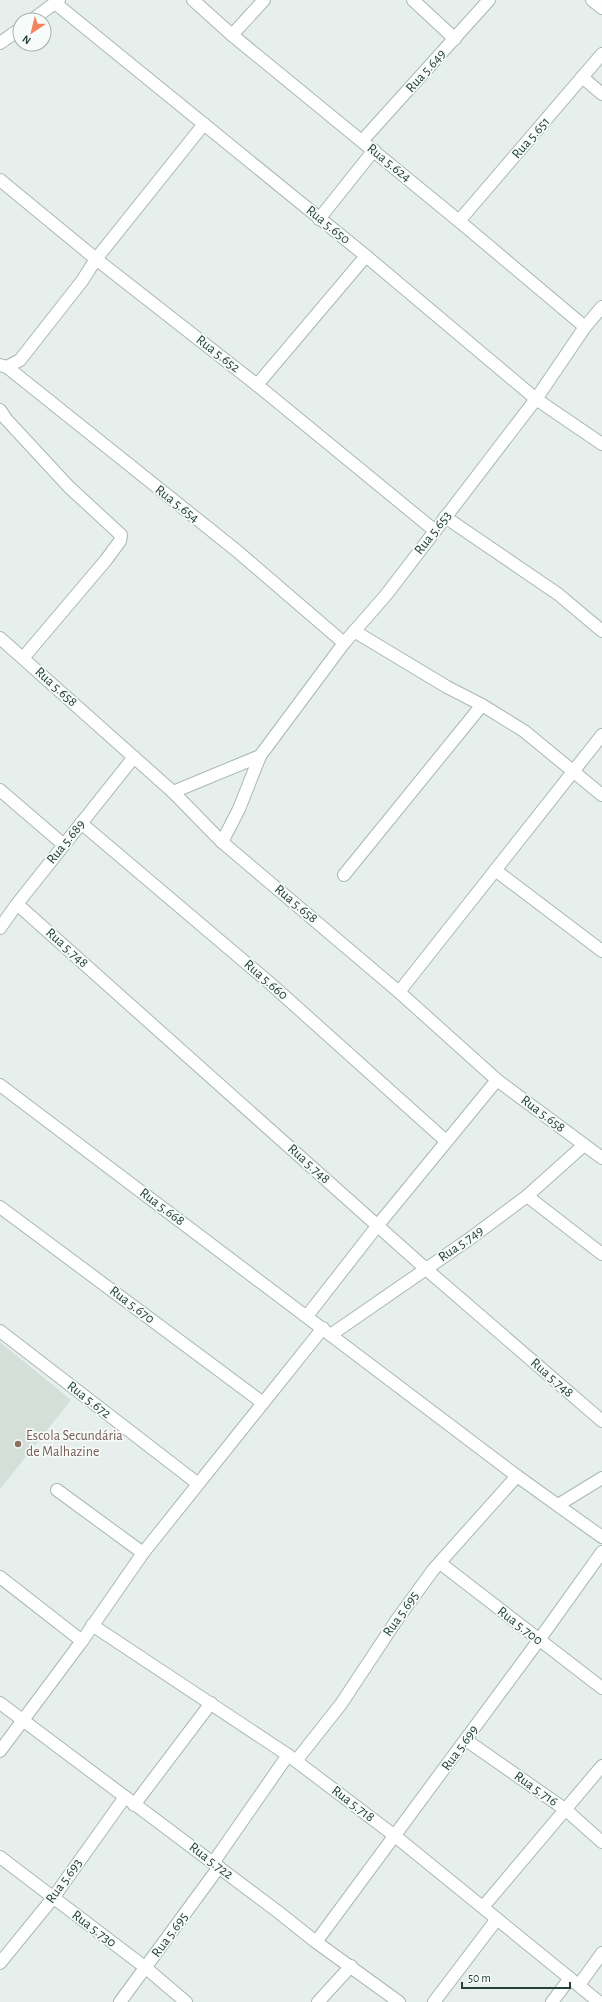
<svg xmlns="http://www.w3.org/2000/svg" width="602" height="2002" font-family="'Alegreya Sans',sans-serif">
<rect width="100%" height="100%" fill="#e6efeb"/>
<polygon fill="#d4dfda" points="0,1342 71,1400 0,1489"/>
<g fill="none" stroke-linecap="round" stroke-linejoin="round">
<defs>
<g id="minor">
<polyline points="193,0 232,35 459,221 585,327"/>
<polyline points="413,0 455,39"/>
<polyline points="592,0 602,8"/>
<polyline points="55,3 366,256 536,399 602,444"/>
<polyline points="32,20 59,0"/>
<polyline points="232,35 264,0"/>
<polyline points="0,43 20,29"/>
<polyline points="582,77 602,94"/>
<polyline points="362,141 489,0"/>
<polyline points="0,180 96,259 257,385 434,530"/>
<polyline points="319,219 374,150"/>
<polyline points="459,221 602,54"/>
<polyline points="0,365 7,367 20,360 82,281 96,259 204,124"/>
<polyline points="7,367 237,551 344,643"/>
<polyline points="257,385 366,256"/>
<polyline points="0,410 6,419 69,487 121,535 120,541 106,560 23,658"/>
<polyline points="445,517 558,594 602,631"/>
<polyline points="354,631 447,687 482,705 524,731 602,795"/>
<polyline points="0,638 173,792 222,842 399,992 497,1080 602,1158"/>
<polyline points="0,790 64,845"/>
<polyline points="173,792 260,756"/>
<polyline points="81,823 272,985 446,1141"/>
<polyline points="222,842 239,809 260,756 344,643 386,595 536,399 585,327 602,307"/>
<polyline points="495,870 602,951"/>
<polyline points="344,875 482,705"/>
<polyline points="17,904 426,1269 602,1421"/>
<polyline points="0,928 17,904 134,757"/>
<polyline points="399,992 602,735"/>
<polyline points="0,1085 517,1476 602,1537"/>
<polyline points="527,1196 602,1254"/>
<polyline points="0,1207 263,1403"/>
<polyline points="307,1316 378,1225 497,1080"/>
<polyline points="0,1331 197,1483"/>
<polyline points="332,1334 468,1240 527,1196 584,1145"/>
<polyline points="57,1490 143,1553"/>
<polyline points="558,1505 602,1478"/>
<polyline points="440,1563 602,1688"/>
<polyline points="0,1577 82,1641"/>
<polyline points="92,1625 288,1755 395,1836 599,2002"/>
<polyline points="0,1703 277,1911 316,1942 399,2002"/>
<polyline points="466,1740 566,1810 602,1842"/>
<polyline points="0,1751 82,1641 143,1553 323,1328"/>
<polyline points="296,1761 341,1704 396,1621 433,1570 517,1476"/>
<polyline points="134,1805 211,1703"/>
<polyline points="0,1857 146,1968 186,2002"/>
<polyline points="213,1863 288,1755"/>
<polyline points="483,1907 602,1766"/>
<polyline points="316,1942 539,1640 602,1552"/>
<polyline points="0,1963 53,1898 125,1797"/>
<polyline points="579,1985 602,1953"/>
<polyline points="120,2002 219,1867"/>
<polyline points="318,2002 351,1966"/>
<polyline points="434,2002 497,1919"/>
<polyline points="552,2002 570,1978"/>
</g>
</defs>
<use href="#minor" stroke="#a8b8b2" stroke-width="14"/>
<use href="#minor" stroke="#fff" stroke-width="12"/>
</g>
<circle fill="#8d6e63" stroke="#f7fbf9" stroke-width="1.5" cx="18" cy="1444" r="4"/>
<g text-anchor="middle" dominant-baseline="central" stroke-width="3.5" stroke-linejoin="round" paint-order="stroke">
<g font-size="14" fill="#24423a" stroke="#f7fbf9">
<text transform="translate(426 71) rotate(-48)">Rua 5.649</text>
<text transform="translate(531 138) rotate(-49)">Rua 5.651</text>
<text transform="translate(389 163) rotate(39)">Rua 5.624</text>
<text transform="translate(328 225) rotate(39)">Rua 5.650</text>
<text transform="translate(218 354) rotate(38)">Rua 5.652</text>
<text transform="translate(177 504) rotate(38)">Rua 5.654</text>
<text transform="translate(433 533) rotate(-52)">Rua 5.653</text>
<text transform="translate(56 687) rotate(42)">Rua 5.658</text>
<text transform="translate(66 842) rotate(-51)">Rua 5.689</text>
<text transform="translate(296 904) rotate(40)">Rua 5.658</text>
<text transform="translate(67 948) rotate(42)">Rua 5.748</text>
<text transform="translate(266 980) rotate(41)">Rua 5.660</text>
<text transform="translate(543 1114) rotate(37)">Rua 5.658</text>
<text transform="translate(309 1164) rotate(42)">Rua 5.748</text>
<text transform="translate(162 1207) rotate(37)">Rua 5.668</text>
<text transform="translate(461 1244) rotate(-35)">Rua 5.749</text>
<text transform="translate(132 1305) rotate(37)">Rua 5.670</text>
<text transform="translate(552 1378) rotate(41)">Rua 5.748</text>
<text transform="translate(89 1400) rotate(38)">Rua 5.672</text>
<text transform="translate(401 1614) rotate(-55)">Rua 5.695</text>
<text transform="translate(520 1626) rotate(38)">Rua 5.700</text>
<text transform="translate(460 1748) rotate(-54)">Rua 5.699</text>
<text transform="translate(536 1789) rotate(35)">Rua 5.716</text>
<text transform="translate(353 1804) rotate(37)">Rua 5.718</text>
<text transform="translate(211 1861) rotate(37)">Rua 5.722</text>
<text transform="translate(64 1881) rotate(-54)">Rua 5.693</text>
<text transform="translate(94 1929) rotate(37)">Rua 5.730</text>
<text transform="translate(170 1935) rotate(-54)">Rua 5.695</text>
</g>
<g font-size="14" fill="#785e54" stroke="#f7fbf9" text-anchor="start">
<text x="26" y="1436">Escola Secundária<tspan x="26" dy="16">de Malhazine</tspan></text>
</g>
</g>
<g transform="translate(32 32) rotate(215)"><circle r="19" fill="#f7fbf9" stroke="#a3b1ad"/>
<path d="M0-3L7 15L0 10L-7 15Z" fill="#f4845f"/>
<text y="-6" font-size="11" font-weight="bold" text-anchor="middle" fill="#24423a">N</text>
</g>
<path d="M462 1982v6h108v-6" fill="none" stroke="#24423a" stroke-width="2"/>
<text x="468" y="1982" font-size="12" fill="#24423a" stroke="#f7fbf9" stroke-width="3" paint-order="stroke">50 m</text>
</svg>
